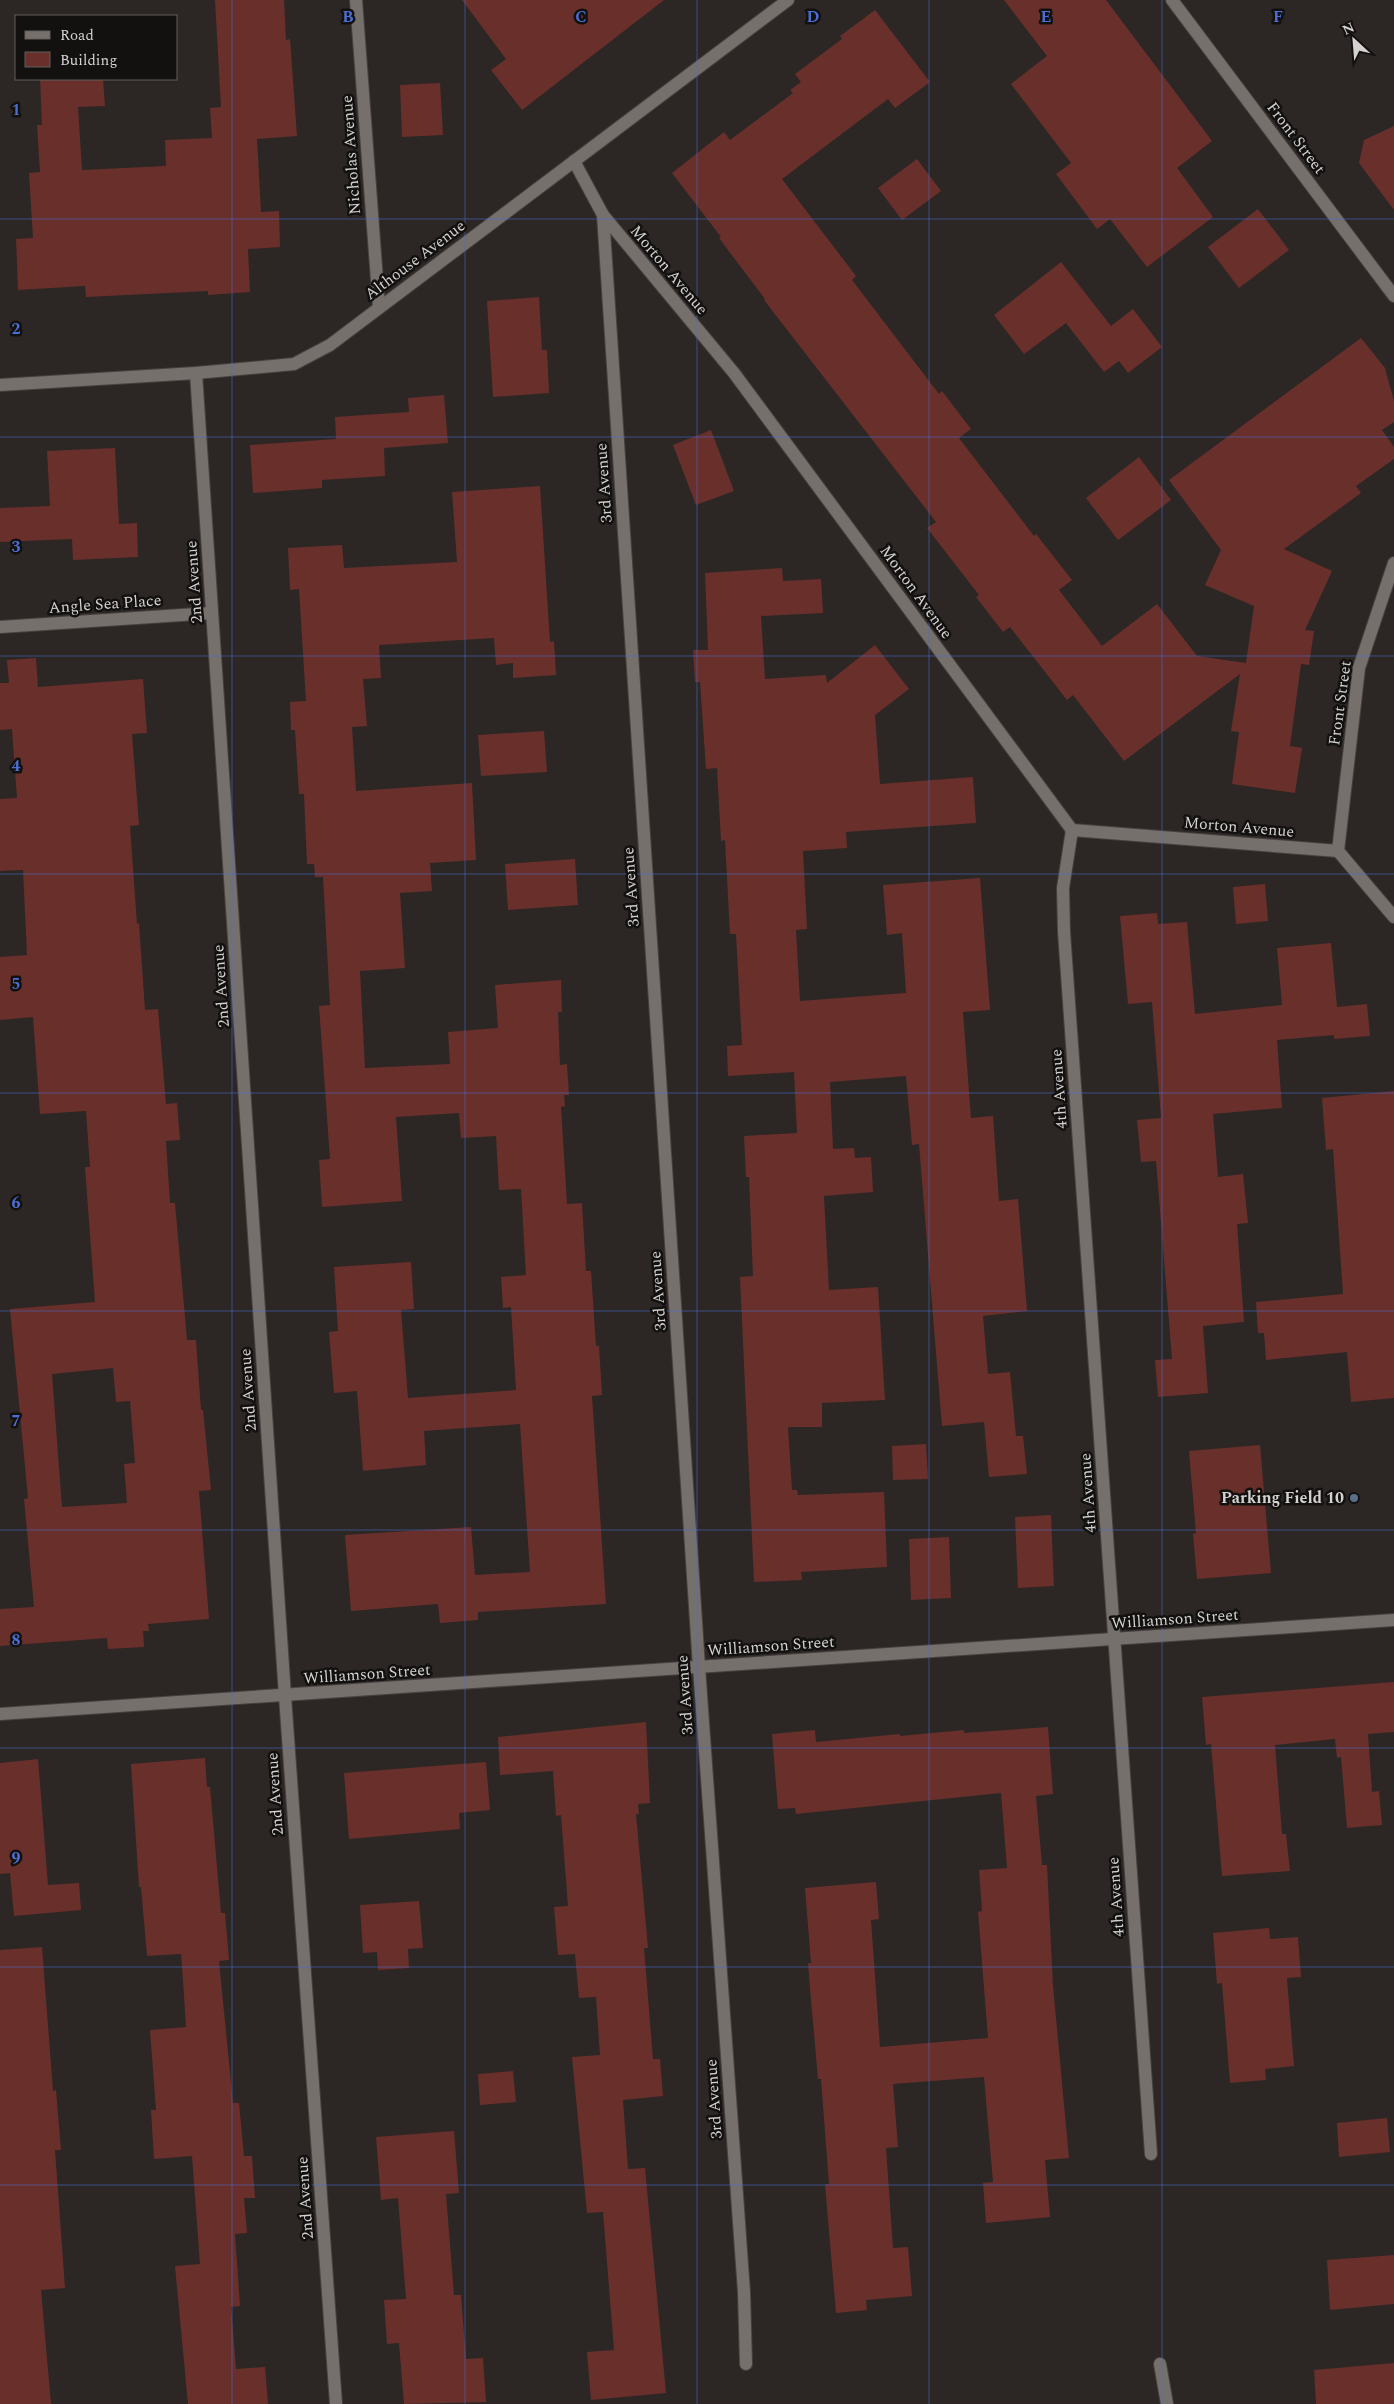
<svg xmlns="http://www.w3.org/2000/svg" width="1394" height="2404" font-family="Spectral,serif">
<rect width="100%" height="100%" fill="#2c2725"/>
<g fill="#692f2b" fill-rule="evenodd">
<polygon points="215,0 284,0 286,40 290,39 297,136 257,139 261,212 279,211 280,247 248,249 250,292 208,295 208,291 86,297 85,286 18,290 16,239 33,238 29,173 40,172 37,125 42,125 40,79 103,79 105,106 78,107 82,170 166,166 165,140 212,138 210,108 221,107"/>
<polygon points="462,0 664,0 522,110 491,70 506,59"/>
<polygon points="1004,0 1106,0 1212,141 1177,168 1213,217 1147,267 1110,219 1097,229 1056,174 1071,163 1011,84 1047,56"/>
<polygon points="875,10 930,82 895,108 888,99 782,179 856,276 852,280 939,394 942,391 971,429 959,438 1034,536 1036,534 1072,580 1059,590 1102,646 1157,604 1197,656 1246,663 1254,606 1205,585 1221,550 1169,480 1361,338 1385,368 1394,401 1394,422 1382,430 1394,447 1394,459 1356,486 1361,493 1284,549 1332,571 1305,630 1314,631 1309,665 1301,664 1290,746 1302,748 1295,793 1232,784 1239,732 1231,731 1240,674 1124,761 1073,695 1067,700 1010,627 1003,632 976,597 979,595 927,528 936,522 764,300 765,299 719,238 721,237 672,173 724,132 730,140 793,93 790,90 801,82 795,74 842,39 840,36"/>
<polygon points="440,83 443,135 402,137 400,85"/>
<polygon points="1394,126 1394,210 1359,163 1364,140"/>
<polygon points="917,159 941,191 902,220 878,188"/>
<polygon points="1258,209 1289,250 1239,288 1208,247"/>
<polygon points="1061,262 1111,326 1133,309 1162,347 1128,373 1119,361 1104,372 1066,323 1024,354 994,315"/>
<polygon points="539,297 542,350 547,350 549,393 493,397 487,301"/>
<polygon points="444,395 448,443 384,448 385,476 322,480 322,488 253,493 250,445 336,439 335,417 409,412 408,398"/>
<polygon points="711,430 734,491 696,505 673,445"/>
<polygon points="115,448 119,524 137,523 138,557 73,560 72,539 0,542 0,508 50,506 47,451"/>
<polygon points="1139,457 1171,500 1118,540 1086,498"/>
<polygon points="540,486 550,642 554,641 556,675 513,678 513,663 496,665 494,638 379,645 381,678 363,679 367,726 352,727 356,791 472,783 476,860 430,863 432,891 400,893 405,968 360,971 365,1068 450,1064 448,1032 498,1028 495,985 561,980 562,1012 558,1012 560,1065 567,1064 569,1095 564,1095 565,1106 561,1107 567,1204 582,1203 586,1271 591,1271 596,1346 599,1346 602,1395 592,1396 606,1604 478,1612 478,1620 440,1623 438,1604 351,1611 345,1535 471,1527 475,1575 530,1572 520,1424 424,1431 426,1465 363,1471 357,1391 334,1393 329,1332 338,1331 334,1267 411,1262 414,1309 401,1310 408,1398 516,1390 511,1307 503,1308 501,1277 526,1275 521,1189 499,1190 496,1136 461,1138 459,1113 396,1117 402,1201 322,1207 319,1160 330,1159 319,1006 330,1005 323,877 315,877 314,864 307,864 304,794 299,794 295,730 291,730 290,702 306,701 299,589 290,590 288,548 342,545 344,568 457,562 452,492"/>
<polygon points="782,568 783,581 821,579 823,613 761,616 765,679 826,675 827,683 875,645 909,689 875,715 880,784 973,777 976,823 846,832 847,848 803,851 807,929 796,930 800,1001 906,993 902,933 887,935 883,885 980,878 990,1010 963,1012 971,1118 993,1116 999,1201 1018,1199 1027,1311 983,1316 988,1374 1010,1372 1016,1436 1023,1436 1027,1474 989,1477 984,1422 942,1426 919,1144 912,1145 906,1076 830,1082 833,1149 854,1148 855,1158 871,1157 873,1192 824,1196 829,1290 878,1287 885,1400 822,1403 822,1427 788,1427 792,1490 797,1490 798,1495 884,1492 887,1567 801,1572 802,1580 754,1582 740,1277 753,1276 749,1177 746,1177 744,1136 797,1133 794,1072 728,1076 727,1046 742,1045 736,934 730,934 725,840 721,841 717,768 706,769 700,682 695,682 693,650 708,650 705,573"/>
<path d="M 36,658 L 38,687 L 143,679 L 147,733 L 132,734 L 139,825 L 130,826 L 137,924 L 139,923 L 145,1010 L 158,1009 L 166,1104 L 177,1103 L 180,1140 L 166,1141 L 170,1203 L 175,1203 L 187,1340 L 196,1340 L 201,1410 L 203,1410 L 211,1490 L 199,1491 L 209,1619 L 148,1624 L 149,1631 L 143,1631 L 144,1647 L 108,1649 L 107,1638 L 0,1646 L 0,1609 L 34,1607 L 24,1499 L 28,1498 L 10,1309 L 95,1302 L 85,1167 L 90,1167 L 86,1111 L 40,1114 L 33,1017 L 0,1020 L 0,957 L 27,955 L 23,870 L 0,871 L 0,799 L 17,798 L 12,729 L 0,730 L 0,683 L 9,683 L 7,660 ZM 113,1368 L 116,1402 L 130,1401 L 135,1463 L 124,1464 L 127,1503 L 62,1507 L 52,1374 Z"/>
<polygon points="544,731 547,772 481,776 478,735"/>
<polygon points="575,859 578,905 508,910 505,864"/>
<polygon points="1265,884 1268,921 1236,924 1233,887"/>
<polygon points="1157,913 1158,924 1187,922 1195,1014 1282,1005 1277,948 1331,943 1337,1007 1367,1004 1370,1036 1334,1039 1334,1035 1277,1040 1282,1108 1213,1114 1218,1177 1243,1174 1248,1223 1237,1224 1244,1322 1203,1326 1208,1393 1158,1397 1155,1360 1172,1359 1156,1161 1141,1162 1137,1120 1161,1118 1152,1002 1128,1004 1120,916"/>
<polygon points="1394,1091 1394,1398 1351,1402 1347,1352 1266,1360 1264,1333 1258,1333 1256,1302 1343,1294 1333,1149 1326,1150 1322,1098"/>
<polygon points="926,1444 928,1479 893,1480 892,1446"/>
<polygon points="1260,1445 1271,1573 1197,1579 1193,1534 1196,1533 1189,1451"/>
<polygon points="1051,1515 1054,1586 1018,1588 1015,1517"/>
<polygon points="949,1537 951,1598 911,1600 909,1539"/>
<polygon points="1394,1682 1394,1732 1368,1734 1372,1792 1379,1791 1382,1825 1347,1828 1341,1757 1337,1758 1335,1739 1275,1745 1282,1834 1286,1834 1290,1871 1222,1876 1211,1744 1206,1745 1202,1697"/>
<polygon points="646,1722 650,1803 638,1804 639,1814 636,1814 648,1948 644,1948 653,2059 660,2059 663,2096 623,2100 628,2169 645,2168 666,2393 591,2400 587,2352 614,2350 603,2212 587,2213 572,2057 600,2055 596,1997 579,1998 575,1954 558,1955 554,1907 568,1906 561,1815 556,1816 553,1771 500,1775 498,1737"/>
<polygon points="1048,1727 1053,1794 1036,1796 1042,1865 1047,1865 1053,1986 1069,2158 1045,2160 1050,2217 986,2223 983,2183 993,2182 984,2077 893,2084 898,2147 886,2148 893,2248 908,2247 912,2296 866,2300 867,2310 836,2313 825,2184 829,2184 821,2079 818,2079 810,1988 808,1963 811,1963 805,1888 876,1882 879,1919 871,1920 880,2047 988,2038 978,1912 982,1911 979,1870 1007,1868 1001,1793 796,1814 795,1808 778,1809 772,1734 815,1730 816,1742 900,1734 900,1736 964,1730 964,1733"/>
<polygon points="205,1758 207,1787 210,1787 221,1913 225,1913 229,1960 219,1961 233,2103 239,2103 244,2156 252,2156 255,2198 244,2198 247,2233 235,2234 240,2306 231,2307 236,2369 265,2367 268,2404 188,2404 175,2266 200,2264 192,2156 154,2159 151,2110 156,2110 150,2030 186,2027 182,1965 181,1954 147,1956 141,1887 139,1887 131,1764"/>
<polygon points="38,1759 48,1885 79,1883 81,1910 14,1916 10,1873 0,1874 0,1763"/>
<polygon points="486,1762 490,1810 459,1813 460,1829 349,1839 344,1773"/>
<polygon points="419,1901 423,1948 408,1949 409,1968 378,1970 377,1952 363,1953 360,1905"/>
<polygon points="1269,1928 1270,1939 1298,1937 1301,1977 1287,1978 1294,2066 1265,2069 1266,2080 1230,2083 1222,1983 1217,1984 1213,1933"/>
<polygon points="42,1947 53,2091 56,2090 61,2150 55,2150 65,2288 41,2290 51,2404 0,2404 0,1950"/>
<polygon points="513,2071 516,2102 480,2105 478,2074"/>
<polygon points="1387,2118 1390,2152 1339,2157 1337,2123"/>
<polygon points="454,2131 459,2193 446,2194 454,2295 461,2295 466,2359 483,2358 486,2402 404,2404 399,2343 387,2344 384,2300 406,2299 398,2198 381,2200 376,2137"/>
<polygon points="1394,2255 1394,2304 1330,2310 1327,2260"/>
<polygon points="1394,2363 1394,2404 1316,2404 1314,2370"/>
</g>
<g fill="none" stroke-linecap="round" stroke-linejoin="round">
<defs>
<polyline id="lane" points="1160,2364 1167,2404"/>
<g id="street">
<polyline points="356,0 379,307"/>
<polyline points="574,161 603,215 734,373 1072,830 1338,851"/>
<polyline points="603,215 699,1667 744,2292 746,2364"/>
<polyline points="196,373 285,1696 336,2404"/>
<polyline points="0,385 196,373 294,364 330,345 788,0"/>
<polyline points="0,627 212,613"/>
<polyline points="1072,830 1063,888 1064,932 1151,2154"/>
<polyline points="0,1714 1394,1620"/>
</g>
<g id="secondary">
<polyline points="1172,0 1394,296"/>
<polyline points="1394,563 1359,668 1338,851 1394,917"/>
</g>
</defs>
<use href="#lane" stroke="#474240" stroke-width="14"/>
<use href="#street" stroke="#474240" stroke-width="14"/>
<use href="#secondary" stroke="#474240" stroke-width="14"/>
<use href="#lane" stroke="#76706d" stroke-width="12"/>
<use href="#street" stroke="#76706d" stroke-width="12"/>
<use href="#secondary" stroke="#76706d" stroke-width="12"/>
</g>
<path fill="none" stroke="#4b6fd6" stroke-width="1" stroke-opacity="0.55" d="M 232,0 L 232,2404M 465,0 L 465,2404M 697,0 L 697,2404M 929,0 L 929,2404M 1162,0 L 1162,2404M 0,219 L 1394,219M 0,437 L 1394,437M 0,656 L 1394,656M 0,874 L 1394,874M 0,1093 L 1394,1093M 0,1311 L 1394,1311M 0,1530 L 1394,1530M 0,1748 L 1394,1748M 0,1967 L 1394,1967M 0,2185 L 1394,2185"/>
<circle fill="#5c6f8a" stroke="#131110" stroke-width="2" cx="1354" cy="1498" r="5"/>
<g text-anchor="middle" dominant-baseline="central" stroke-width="5" stroke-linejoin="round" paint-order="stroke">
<g font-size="16" fill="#d4d1d0" stroke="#131110">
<text transform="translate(1296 138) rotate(53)">Front Street</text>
<text transform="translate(351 155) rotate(-94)">Nicholas Avenue</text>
<text transform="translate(415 260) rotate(-37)">Althouse Avenue</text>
<text transform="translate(669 270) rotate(50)">Morton Avenue</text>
<text transform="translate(604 483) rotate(-94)">3rd Avenue</text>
<text transform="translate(194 582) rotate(-94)">2nd Avenue</text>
<text transform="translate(916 592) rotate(54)">Morton Avenue</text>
<text transform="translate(105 604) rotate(-4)">Angle Sea Place</text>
<text transform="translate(1340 703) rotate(-82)">Front Street</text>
<text transform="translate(1239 827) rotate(5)">Morton Avenue</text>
<text transform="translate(631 887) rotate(-94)">3rd Avenue</text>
<text transform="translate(221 986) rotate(-94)">2nd Avenue</text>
<text transform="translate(1059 1089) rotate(-94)">4th Avenue</text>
<text transform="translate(658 1291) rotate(-94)">3rd Avenue</text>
<text transform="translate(248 1390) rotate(-94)">2nd Avenue</text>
<text transform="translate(1088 1493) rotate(-94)">4th Avenue</text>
<text transform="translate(1175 1619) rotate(-4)">Williamson Street</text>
<text transform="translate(771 1646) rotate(-4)">Williamson Street</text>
<text transform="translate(367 1674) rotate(-4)">Williamson Street</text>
<text transform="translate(685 1695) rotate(-94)">3rd Avenue</text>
<text transform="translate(275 1794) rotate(-94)">2nd Avenue</text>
<text transform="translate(1116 1897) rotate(-94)">4th Avenue</text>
<text transform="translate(714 2099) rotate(-94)">3rd Avenue</text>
<text transform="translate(305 2198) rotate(-94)">2nd Avenue</text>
</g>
<g font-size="16" font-weight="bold" fill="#d4d1d0" stroke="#131110" text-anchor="end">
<text x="1344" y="1498">Parking Field 10</text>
</g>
</g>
<g font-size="16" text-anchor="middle" font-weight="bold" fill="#4b6fd6" stroke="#131110" stroke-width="5" stroke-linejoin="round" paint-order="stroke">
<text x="348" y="22">B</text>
<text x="581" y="22">C</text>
<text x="813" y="22">D</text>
<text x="1046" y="22">E</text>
<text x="1278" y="22">F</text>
<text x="16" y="115">1</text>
<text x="16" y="334">2</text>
<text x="16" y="552">3</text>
<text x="16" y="771">4</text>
<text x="16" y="989">5</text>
<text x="16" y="1208">6</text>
<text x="16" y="1426">7</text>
<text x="16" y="1645">8</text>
<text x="16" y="1863">9</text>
</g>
<rect x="15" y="15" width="162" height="65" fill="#131110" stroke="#605e5d"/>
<rect x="25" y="31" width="25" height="8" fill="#76706d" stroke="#605e5d"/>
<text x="60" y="40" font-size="15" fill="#d4d1d0">Road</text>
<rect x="25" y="52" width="25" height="15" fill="#692f2b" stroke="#605e5d"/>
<text x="60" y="65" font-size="15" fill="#d4d1d0">Building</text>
<g transform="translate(1354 40) rotate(334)" stroke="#131110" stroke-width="4" paint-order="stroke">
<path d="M0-4L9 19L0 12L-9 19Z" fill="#d4d1d0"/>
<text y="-8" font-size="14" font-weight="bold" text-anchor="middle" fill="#d4d1d0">N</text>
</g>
</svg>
